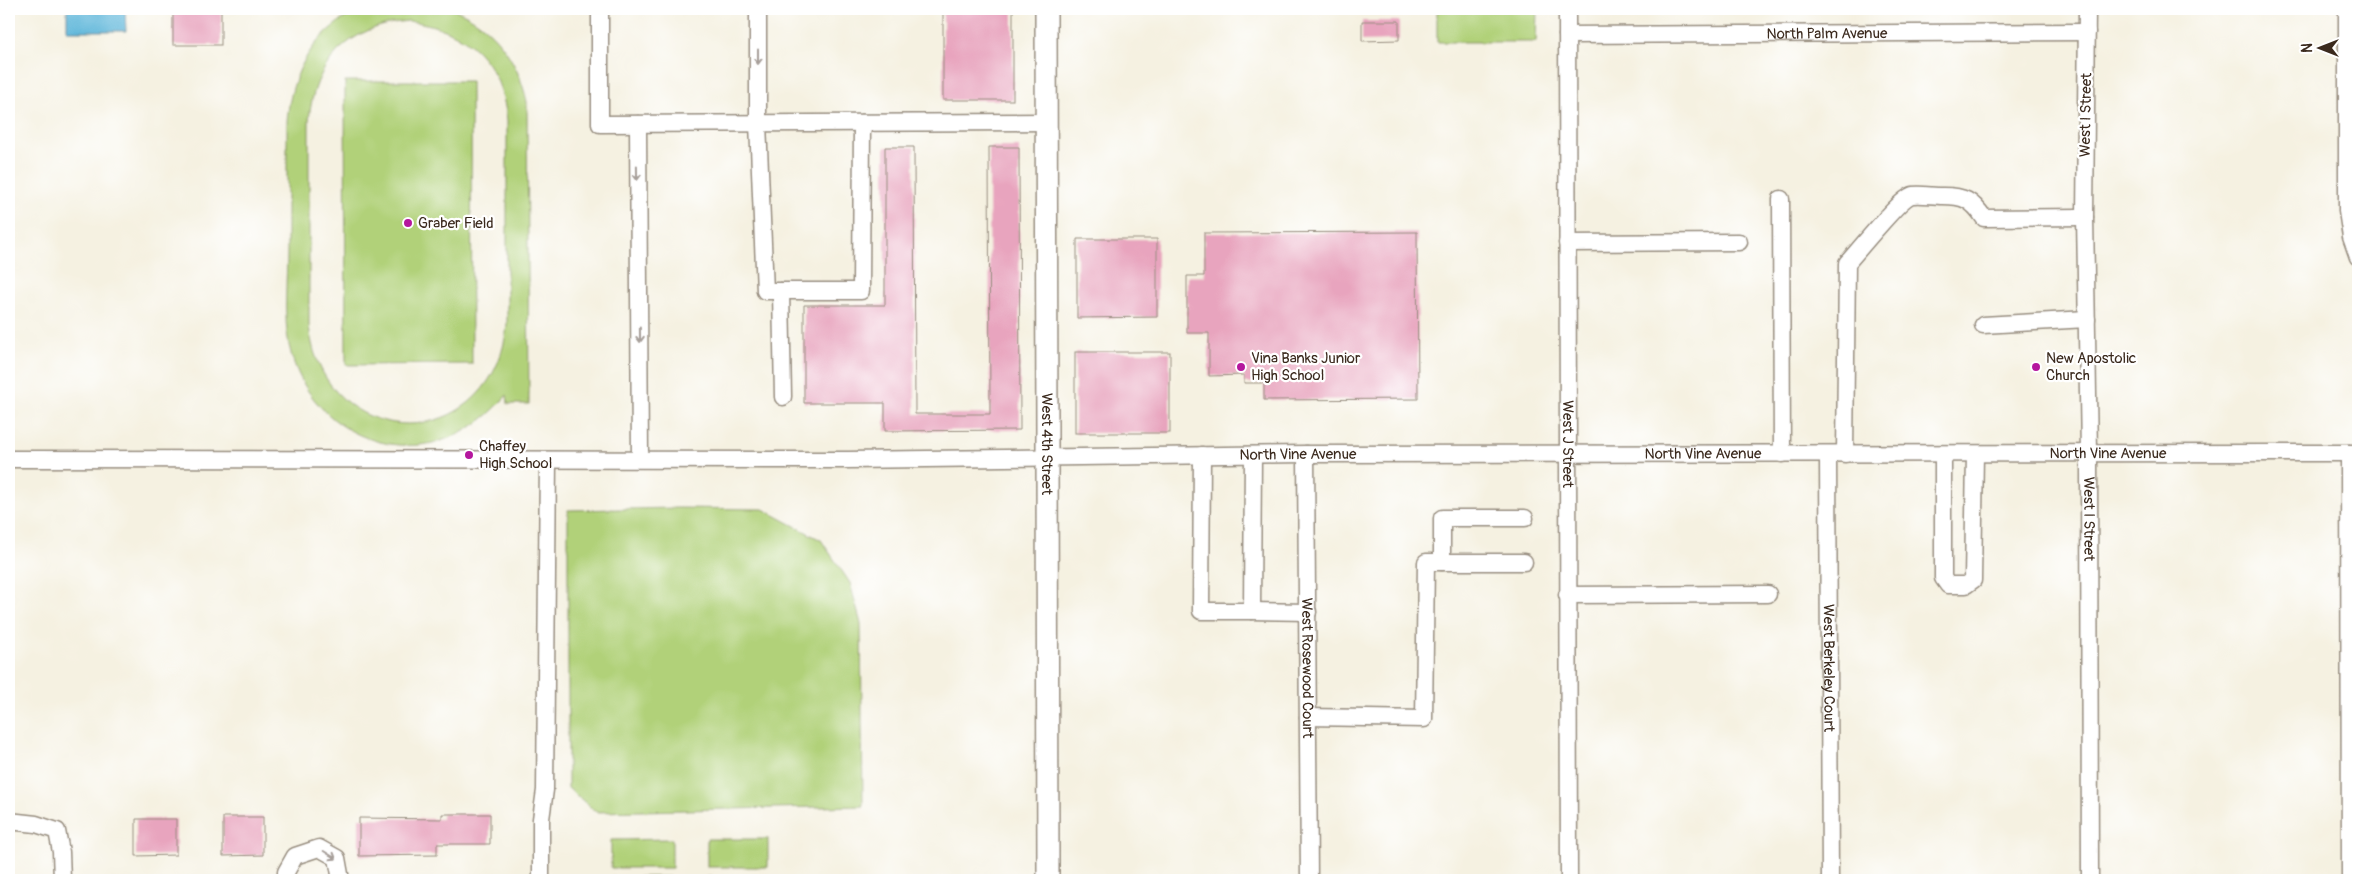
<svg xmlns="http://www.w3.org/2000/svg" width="2367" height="889" font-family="Pangolin,sans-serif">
<rect width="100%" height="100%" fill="#fff"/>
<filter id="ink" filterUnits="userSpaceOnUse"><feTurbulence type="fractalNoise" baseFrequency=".02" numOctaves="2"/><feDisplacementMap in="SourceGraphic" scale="10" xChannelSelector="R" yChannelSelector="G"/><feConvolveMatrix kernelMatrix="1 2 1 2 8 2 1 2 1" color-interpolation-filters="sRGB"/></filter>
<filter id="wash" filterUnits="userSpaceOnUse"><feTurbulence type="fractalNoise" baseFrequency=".0096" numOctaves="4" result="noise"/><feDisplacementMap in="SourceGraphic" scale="20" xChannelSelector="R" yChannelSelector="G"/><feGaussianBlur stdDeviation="1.12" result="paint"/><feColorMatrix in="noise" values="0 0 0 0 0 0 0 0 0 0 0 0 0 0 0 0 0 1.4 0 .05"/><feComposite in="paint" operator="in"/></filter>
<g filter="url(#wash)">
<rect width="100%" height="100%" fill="#f5f1e1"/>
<g fill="#b1d179" stroke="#767e4c" fill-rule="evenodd">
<path d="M 362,9 L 453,9 C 494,25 518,60 527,102 L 529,404 L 508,404 L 507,395 C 480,428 442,449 398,445 C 343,440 300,399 289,345 C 283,315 287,281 287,250 C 287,207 287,164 287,121 C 291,71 315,29 362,9 ZM 408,21 C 466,27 502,62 507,121 L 507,324 C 495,457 322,457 309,325 L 309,121 C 313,63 349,26 408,21 Z"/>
<polygon points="1437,9 1537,9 1536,42 1437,42"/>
<polygon points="345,81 471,81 472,364 346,365"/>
<polygon points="678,508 763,509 821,540 850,583 861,624 863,806 596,812 568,788 568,510"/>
<polygon points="672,839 672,868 611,868 611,840"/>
<rect x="707" y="839" width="61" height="28"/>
<polygon points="768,876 768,880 707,880 707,877"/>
<rect x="611" y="877" width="61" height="3"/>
</g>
<polygon fill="#5bb5d9" stroke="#4b707c" points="67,9 125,9 126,31 67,31"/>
<g id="blocks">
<g fill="#e8a4be">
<rect x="173" y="9" width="48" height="36"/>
<rect x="943" y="9" width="70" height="91"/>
<polygon points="1362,21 1399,21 1399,40 1362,41"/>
<polygon points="885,147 914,147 915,414 990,414 989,147 1019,147 1020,430 885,431 885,403 804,403 804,305 885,305"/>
<polygon points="1417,232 1418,399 1264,400 1264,383 1244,383 1244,375 1209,376 1209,333 1187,333 1187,276 1204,276 1204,233"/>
<polygon points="1077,239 1157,239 1157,317 1077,318"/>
<rect x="1075" y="352" width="95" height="81"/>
<polygon points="442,814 490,814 490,844 437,844 437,855 359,856 359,818 442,819"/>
<polygon points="223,817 263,817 263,855 223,856"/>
<polygon points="136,819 176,819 176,855 136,856"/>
</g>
</g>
</g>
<g filter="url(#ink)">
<use href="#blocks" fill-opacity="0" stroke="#988e80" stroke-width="1"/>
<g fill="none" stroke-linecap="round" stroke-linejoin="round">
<defs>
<g id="minor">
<polyline points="600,9 600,124 1047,122"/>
<polyline points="758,9 758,123 765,291 861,291 862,123"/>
<path id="s1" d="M 1567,9 L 1569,880"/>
<path id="s2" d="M 2087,9 L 2085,217 L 2089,453 L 2090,880"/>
<polyline points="2347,9 2347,211 2351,237 2358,257"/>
<path id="s3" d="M 1567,35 L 2087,32"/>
<polyline points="638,124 640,459"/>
<polyline points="1781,199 1782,454"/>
<polyline points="1567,243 1739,242"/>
<polyline points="781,291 783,397"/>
<polyline points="1983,325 2087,319"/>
<polyline points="2349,453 2350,880"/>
<path id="s4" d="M 1306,454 L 1309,880"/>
<path id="s5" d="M 1828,454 L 1830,880"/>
<path d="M 1845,454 L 1847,263 C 1858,251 1902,196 1913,195 C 1922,194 1933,196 1943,196 C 1964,196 1972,200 1984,218 L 2085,217"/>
<polyline points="1943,454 1943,578 1948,585 1966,585 1973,580 1975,454"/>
<polyline points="1202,455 1201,611 1252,611 1253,455"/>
<path id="s6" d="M 9,459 L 848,460 L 1306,454 L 2358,453"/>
<polyline points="1442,562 1442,518 1525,518"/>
<polyline points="1567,595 1768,594"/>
<polyline points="1252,611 1308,612"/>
<polyline points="1308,717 1424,719 1426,562 1524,562"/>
<polyline points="9,821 36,824 57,831 61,852 62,880"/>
<polyline points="286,880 286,872 295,856 319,848 337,858 341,880"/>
<polyline points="541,880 541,819 545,790 548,460"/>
</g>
<g id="major">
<path id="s7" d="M 1046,9 L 1048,880"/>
</g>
</defs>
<use href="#minor" stroke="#988e80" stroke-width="19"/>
<use href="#major" stroke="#988e80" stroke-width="24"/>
<use href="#minor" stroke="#fff" stroke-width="16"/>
<use href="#major" stroke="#fff" stroke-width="21"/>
</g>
<defs><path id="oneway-shaft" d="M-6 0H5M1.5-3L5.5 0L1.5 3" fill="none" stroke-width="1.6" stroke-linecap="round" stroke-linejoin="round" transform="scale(1.25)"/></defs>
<g stroke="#a79f9a">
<use href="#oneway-shaft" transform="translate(758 57) rotate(90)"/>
<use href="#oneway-shaft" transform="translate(637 173) rotate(89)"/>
<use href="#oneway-shaft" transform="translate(640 335) rotate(89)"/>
<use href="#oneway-shaft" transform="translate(330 855) rotate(32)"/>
</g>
</g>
<g fill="#b5179e" stroke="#fff" stroke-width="2">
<circle cx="408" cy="223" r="5"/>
<circle cx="1241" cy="367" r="5"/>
<circle cx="2036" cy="367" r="5"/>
<circle cx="469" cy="455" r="5"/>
</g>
<g text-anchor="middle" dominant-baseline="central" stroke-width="4.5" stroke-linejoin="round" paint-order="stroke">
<g font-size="15" fill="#3b2a1e" stroke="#fff">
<text stroke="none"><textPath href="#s3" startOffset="260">North Palm Avenue</textPath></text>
<text transform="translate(2086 115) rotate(-89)">West I Street</text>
<text stroke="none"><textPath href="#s7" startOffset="435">West 4th Street</textPath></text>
<text stroke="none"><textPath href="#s1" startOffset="435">West J Street</textPath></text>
<text stroke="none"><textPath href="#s6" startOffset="2099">North Vine Avenue</textPath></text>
<text stroke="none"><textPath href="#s6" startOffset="1289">North Vine Avenue</textPath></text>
<text stroke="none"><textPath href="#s6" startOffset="1694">North Vine Avenue</textPath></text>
<text stroke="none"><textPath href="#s2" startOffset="510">West I Street</textPath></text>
<text stroke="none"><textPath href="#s4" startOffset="214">West Rosewood Court</textPath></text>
<text stroke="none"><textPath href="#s5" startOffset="214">West Berkeley Court</textPath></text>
</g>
<g font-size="15" fill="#3b2a1e" stroke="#fff" text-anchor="start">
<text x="418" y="223">Graber Field</text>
<text x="1251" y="358">Vina Banks Junior<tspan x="1251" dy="17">High School</tspan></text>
<text x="2046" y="358">New Apostolic<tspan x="2046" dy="17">Church</tspan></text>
<text x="479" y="446">Chaffey<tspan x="479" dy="17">High School</tspan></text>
</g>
</g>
<rect width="2367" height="889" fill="none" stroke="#fff" stroke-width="30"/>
<g transform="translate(2320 48) rotate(270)" stroke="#ffffff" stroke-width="4" paint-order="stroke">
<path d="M0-4L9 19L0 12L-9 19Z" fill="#3b2a1e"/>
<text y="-8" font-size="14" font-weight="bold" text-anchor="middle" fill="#3b2a1e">N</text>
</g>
</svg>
